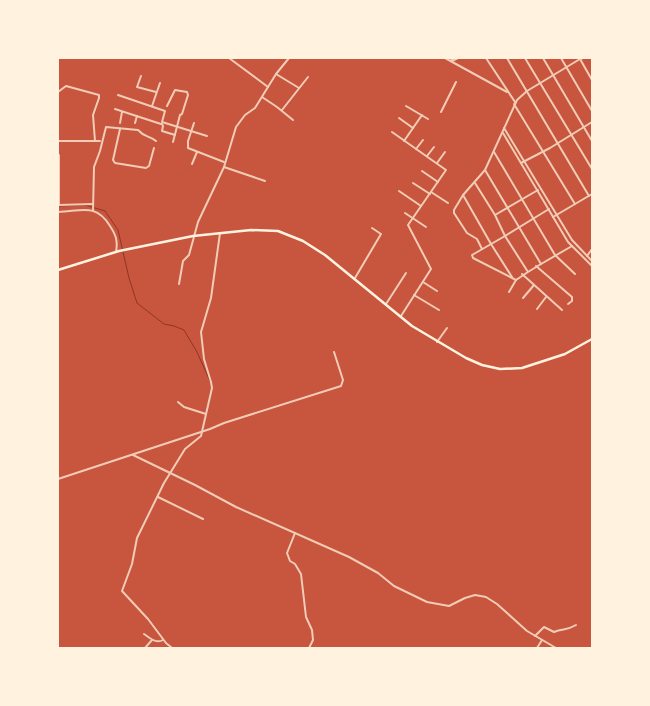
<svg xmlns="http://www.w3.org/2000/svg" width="650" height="706" font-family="Merriweather,serif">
<rect width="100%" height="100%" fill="#c8553d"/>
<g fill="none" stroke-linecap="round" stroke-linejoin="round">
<polyline stroke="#8f3625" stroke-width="1" points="58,206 85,205 105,211 118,230 129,278 137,303 164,324 174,326 184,330 197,352 210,381"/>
<g stroke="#f1ccb7" stroke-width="2">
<polyline points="229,58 268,87"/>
<polyline points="445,58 507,92"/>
<polyline points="451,58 452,61 458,58"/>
<polyline points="486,58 515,102"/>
<polyline points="507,58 589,196"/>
<polyline points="525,58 592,169"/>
<polyline points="543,58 592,141"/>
<polyline points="561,58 592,111"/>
<polyline points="579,58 580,59 583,58"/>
<polyline points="276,74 299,88"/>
<polyline points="141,76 137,87 156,92"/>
<polyline points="58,92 66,86 99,95 99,98 93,115 95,141 58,141"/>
<polyline points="118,95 165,111 162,122 207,136"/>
<polyline points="262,97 277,107 293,120"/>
<polyline points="514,104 575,204"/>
<polyline points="152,106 160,83"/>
<polyline points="167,106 175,90 187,92 188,95 182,114 180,115 173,142"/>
<polyline points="406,106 428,119"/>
<polyline points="115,109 161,124"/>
<polyline points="282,110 308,77"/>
<polyline points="441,112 456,82"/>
<polyline points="399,118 413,128"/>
<polyline points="120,123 122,112"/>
<polyline points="135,123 137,116"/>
<polyline points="194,123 188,141 188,148 224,162"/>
<polyline points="162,124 163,126 162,131 175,135"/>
<polyline points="504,128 572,240 592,261"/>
<polyline points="120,129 113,160 115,163 146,168 149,166 154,148"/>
<polyline points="392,132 446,170 408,225 431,269 401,316"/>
<polyline points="503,133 568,242 592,266"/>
<polyline points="95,141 100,141"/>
<polyline points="404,141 422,115"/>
<polyline points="416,149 423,140"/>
<polyline points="494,152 555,255 575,274"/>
<polyline points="58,155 59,155 59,205 93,204"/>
<polyline points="427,156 434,147"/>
<polyline points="437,163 445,152"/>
<polyline points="521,163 550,148 592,122"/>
<polyline points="192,164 197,152"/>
<polyline points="224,167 265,181"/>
<polyline points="485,170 541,264 572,246"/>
<polyline points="422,171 438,182"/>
<polyline points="413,183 430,194"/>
<polyline points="475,183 495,215"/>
<polyline points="538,190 495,215 505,236 549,209"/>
<polyline points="399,191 421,206"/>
<polyline points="431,192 448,203"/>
<polyline points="463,195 491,244 512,277"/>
<path d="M 93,211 L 94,167 L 100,151 L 106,127 L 138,130 C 145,138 149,135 156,141"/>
<path d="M 58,212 C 82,211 96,203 110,226 C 116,235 118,241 116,252"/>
<polyline points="405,213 426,227"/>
<polyline points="553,217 592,194"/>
<polyline points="482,249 477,239 467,233 454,213 454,210 463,195 485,170 517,100 527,91 580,59 592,80"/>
<polyline points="587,256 592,249"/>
<polyline points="536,266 572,297 572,301 568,304"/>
<polyline points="528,272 516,280 473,258 472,255 505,236 528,272 541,264"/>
<polyline points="522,274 562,310"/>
<polyline points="355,278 381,234 372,228"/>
<polyline points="423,282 437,291"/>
<polyline points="179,284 183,261 189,255 198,222 224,167 236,127 245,115 255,108 276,74 289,58"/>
<polyline points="509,292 516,280"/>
<polyline points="414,295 439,310"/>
<polyline points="523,298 534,285"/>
<polyline points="386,304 406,273"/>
<polyline points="537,309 546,297"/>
<polyline points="437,342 447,328"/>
<polyline points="178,402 184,407 206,414"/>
<polyline points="133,455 195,485 236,507 349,557 378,573 394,586 427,602 449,606 465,598 475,595 486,597 497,604 527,631 556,648"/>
<polyline points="58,479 210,429 224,423 341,386 343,380 334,352"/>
<polyline points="158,497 203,519"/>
<polyline points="295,533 287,553 290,561 295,564 301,574 306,617 312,630 313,640 309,648"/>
<path d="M 144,634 C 150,638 156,644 163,640"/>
<path d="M 535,636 L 544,627 L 554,632 C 563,628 566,631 576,625"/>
<polyline points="145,648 152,640"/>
<polyline points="172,648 166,643 148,619 122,591 132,564 137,538 164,483 185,449 201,436 212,388 211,382 204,359 201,332 211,298 220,233"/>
<polyline points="537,648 542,640"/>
</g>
<polyline stroke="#fff3e0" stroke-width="2.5" points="58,270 119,251 193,236 251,230 278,231 303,241 325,255 412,326 466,358 482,365 500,369 522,368 565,354 592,339"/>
</g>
<rect width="650" height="706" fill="none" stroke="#fff3e0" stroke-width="118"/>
</svg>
